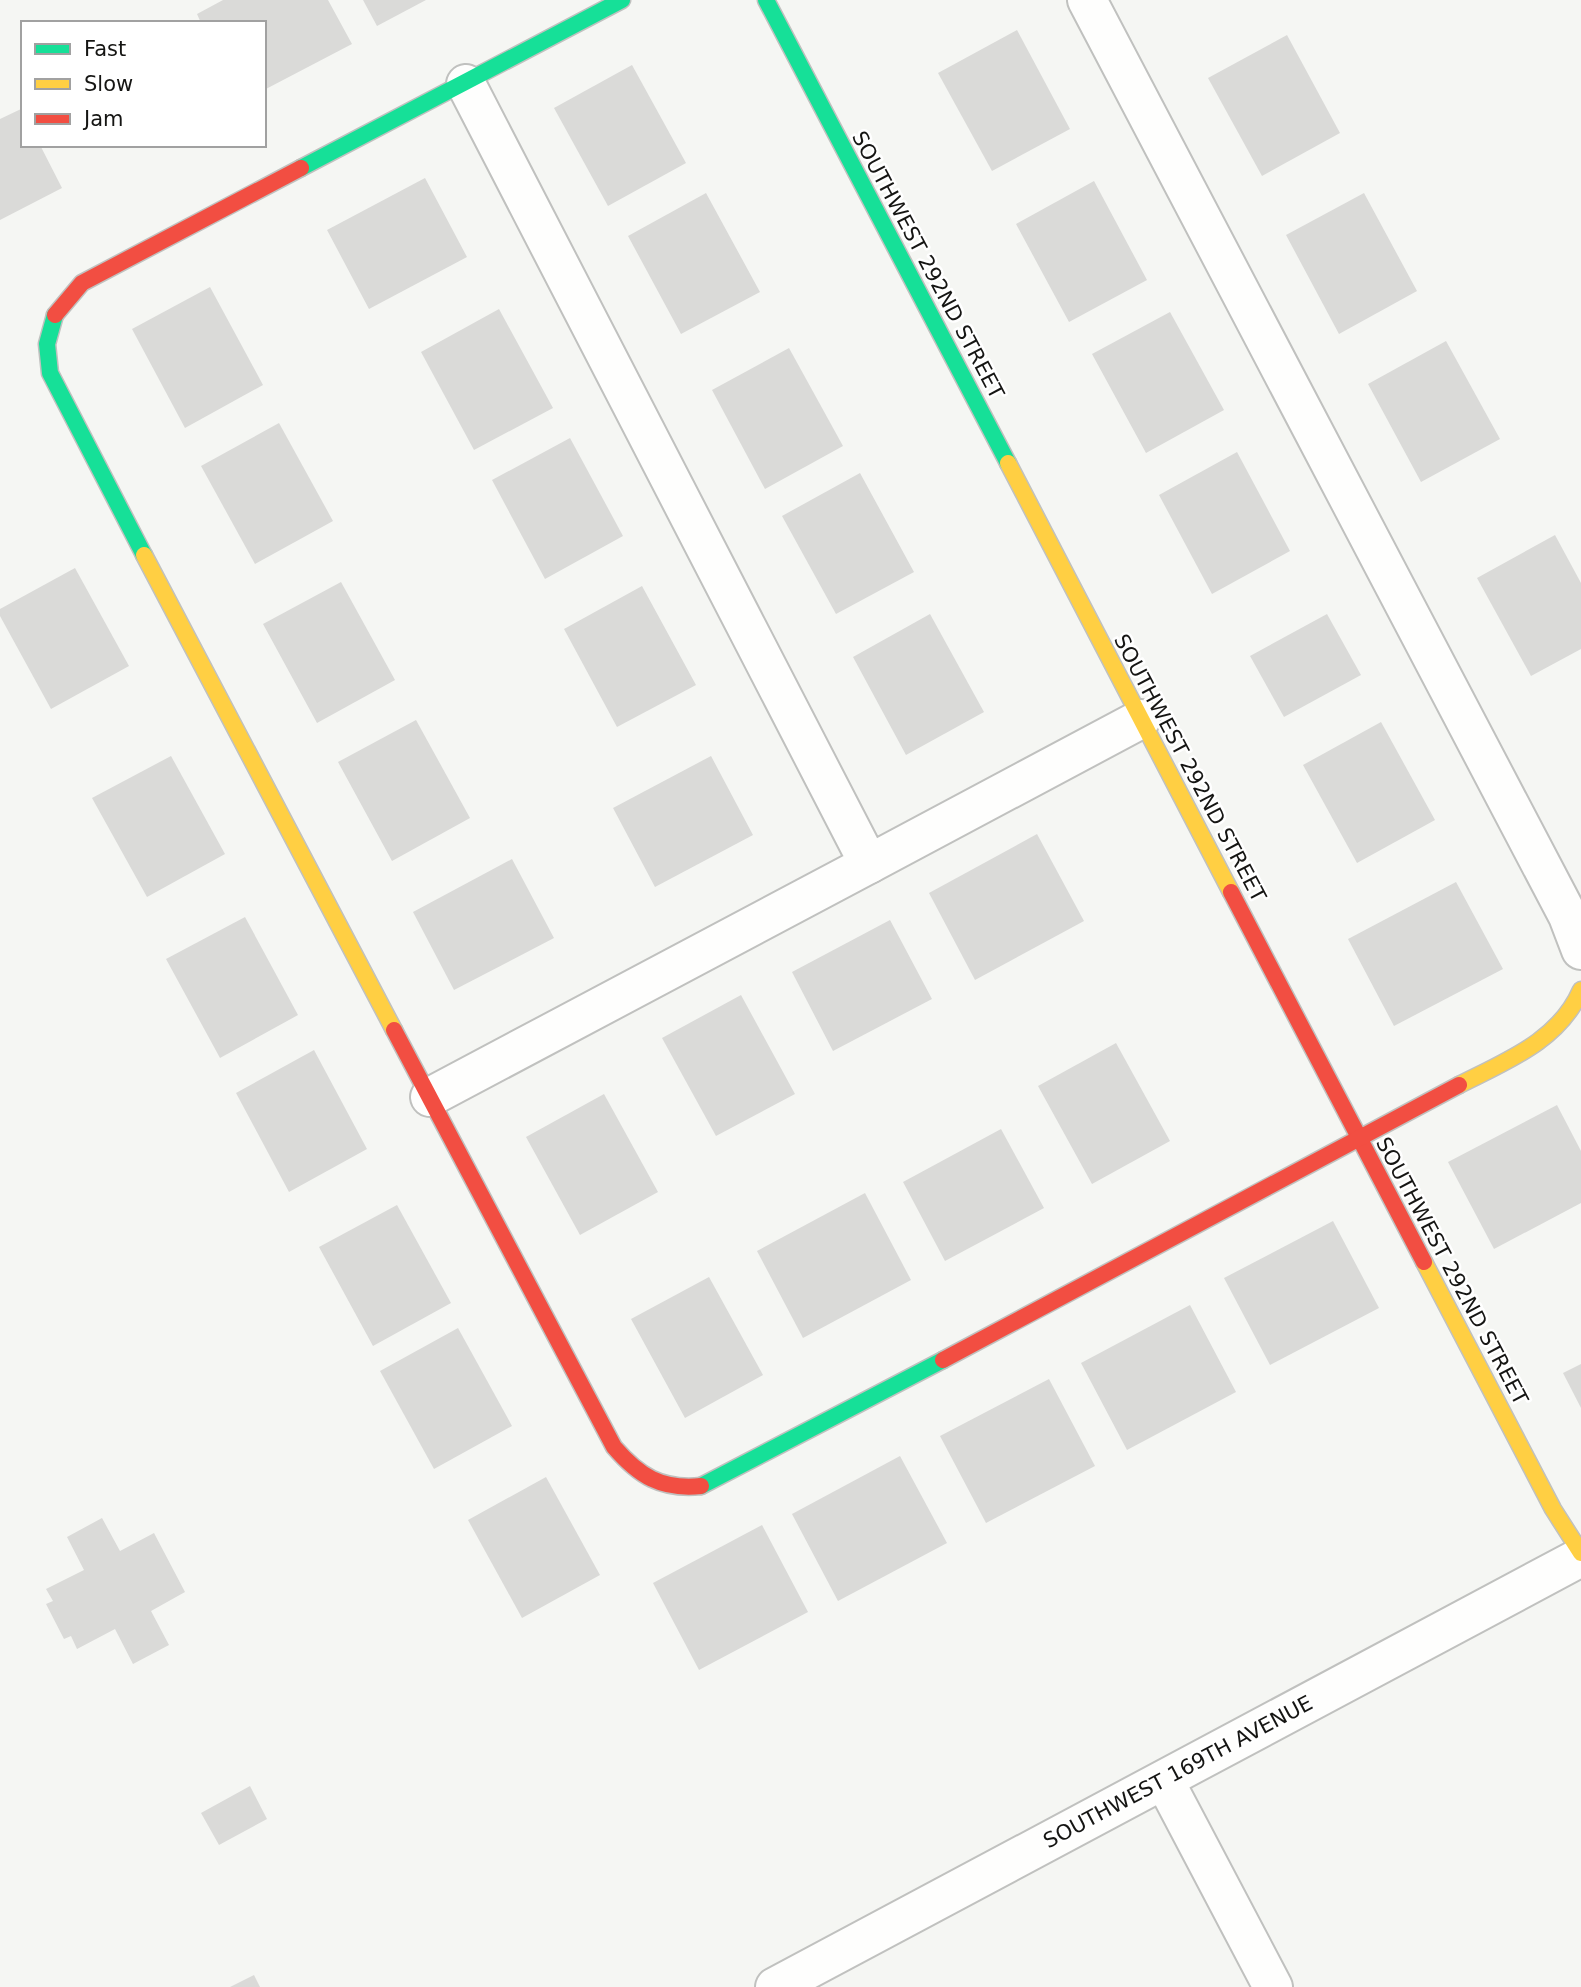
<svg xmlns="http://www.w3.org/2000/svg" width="1581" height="1987" font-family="'DejaVu Sans',sans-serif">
<rect width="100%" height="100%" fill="#f5f6f3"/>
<g fill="#dadad8">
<polygon points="223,0 328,0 352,44 264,90 264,23 201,23 197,14"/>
<polygon points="363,0 426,0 377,26"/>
<polygon points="1017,30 1070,129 992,171 938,73"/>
<polygon points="1287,35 1340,133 1262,176 1208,78"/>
<polygon points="632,65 686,163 608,206 554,108"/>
<polygon points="21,109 23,145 40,145 62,188 0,220 0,119"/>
<polygon points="425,178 467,257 369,309 327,230"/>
<polygon points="1094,181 1147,280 1069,322 1016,224"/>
<polygon points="706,193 760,292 681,334 628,236"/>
<polygon points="1364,193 1417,291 1339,334 1286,235"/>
<polygon points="210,287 263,385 185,428 132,329"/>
<polygon points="499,309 553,408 474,450 421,352"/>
<polygon points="1170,312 1224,410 1146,453 1092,354"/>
<polygon points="1446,341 1500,439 1421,482 1368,384"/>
<polygon points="789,348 843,446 765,489 712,390"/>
<polygon points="279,423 333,521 255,564 201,466"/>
<polygon points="570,438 623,536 545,579 492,480"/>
<polygon points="1237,452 1290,551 1212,594 1159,495"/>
<polygon points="860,473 914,572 836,614 782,516"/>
<polygon points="1555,535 1581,583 1581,649 1531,676 1477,578"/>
<polygon points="75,568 129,666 51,709 0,616 0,609"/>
<polygon points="341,582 395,680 317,723 263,624"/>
<polygon points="642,586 696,685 617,727 564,629"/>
<polygon points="930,614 984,712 906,755 853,657"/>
<polygon points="1327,614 1361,675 1284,717 1250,656"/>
<polygon points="416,720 470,818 392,861 338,762"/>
<polygon points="1381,722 1435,820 1357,863 1303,765"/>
<polygon points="171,756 225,854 147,897 92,798"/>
<polygon points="711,756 753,835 655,887 613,808"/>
<polygon points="1037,834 1084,921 975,980 929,893"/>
<polygon points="512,859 554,938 454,990 413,912"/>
<polygon points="1456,882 1503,969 1394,1026 1348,939"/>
<polygon points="245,917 298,1015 220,1058 166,959"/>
<polygon points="890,920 932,999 833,1051 792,972"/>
<polygon points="741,995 795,1094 716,1136 662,1038"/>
<polygon points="1116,1043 1170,1141 1092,1184 1038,1086"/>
<polygon points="314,1050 367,1149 289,1192 236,1093"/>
<polygon points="604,1094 658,1192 580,1235 526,1137"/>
<polygon points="1557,1105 1581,1151 1581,1203 1494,1249 1448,1162"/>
<polygon points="1001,1129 1044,1208 945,1261 903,1182"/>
<polygon points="865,1193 911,1280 803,1338 757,1251"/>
<polygon points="397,1205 451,1303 373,1346 319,1247"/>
<polygon points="1333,1221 1379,1308 1270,1365 1224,1278"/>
<polygon points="709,1277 763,1375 685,1418 631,1319"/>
<polygon points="1190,1305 1236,1392 1127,1450 1081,1363"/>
<polygon points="458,1328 512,1426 434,1469 380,1371"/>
<polygon points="1581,1364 1581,1408 1563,1373"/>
<polygon points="1049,1379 1095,1466 986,1523 940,1436"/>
<polygon points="900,1456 947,1543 838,1601 792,1514"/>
<polygon points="546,1477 600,1575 522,1618 468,1520"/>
<polygon points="102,1518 120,1551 154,1533 185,1592 151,1611 169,1645 133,1664 115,1629 77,1649 71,1636 64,1639 46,1604 53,1601 46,1589 84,1570 67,1537"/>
<polygon points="762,1525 808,1612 699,1670 653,1583"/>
<polygon points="250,1786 267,1819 219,1845 201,1813"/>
<polygon points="254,1975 260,1987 230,1987"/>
</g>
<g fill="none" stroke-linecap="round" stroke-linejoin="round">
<defs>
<g id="street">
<polyline points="1087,0 1568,916 1581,950"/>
<polyline points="869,864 1141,719"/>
<polyline points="430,1097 869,864 466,84"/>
<polyline points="1164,1780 1273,1987"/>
<polyline points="775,1987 1581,1557"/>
</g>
<g id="fast">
<polyline points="766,0 1008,463"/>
<polyline points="301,168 622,0"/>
<polyline points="55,315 47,344 50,373 144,555"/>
<polyline points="701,1486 943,1360"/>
</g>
<g id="slow">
<polyline points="1008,463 1231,892"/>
<polyline points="144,555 394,1030"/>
<path d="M 1459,1085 C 1506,1061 1559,1041 1581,990"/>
<polyline points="1424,1262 1553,1509 1581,1553"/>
</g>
<g id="jam">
<polyline points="55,315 82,283 301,168"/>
<polyline points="1231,892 1424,1262"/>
<path d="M 394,1030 L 614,1447 C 639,1476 661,1490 701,1486"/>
<polyline points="943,1360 1459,1085"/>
</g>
</defs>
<use href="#street" stroke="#c0c1bf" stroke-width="42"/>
<use href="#fast" stroke="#c0c1bf" stroke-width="19"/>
<use href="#slow" stroke="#c0c1bf" stroke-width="19"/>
<use href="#jam" stroke="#c0c1bf" stroke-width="19"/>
<use href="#street" stroke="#fefefd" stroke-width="38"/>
<use href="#fast" stroke="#16e098" stroke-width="16"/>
<use href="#slow" stroke="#ffcf43" stroke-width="16"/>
<use href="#jam" stroke="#f24e42" stroke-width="16"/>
</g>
<g text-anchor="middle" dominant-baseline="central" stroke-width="5" stroke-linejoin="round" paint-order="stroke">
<g font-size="21" fill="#151513" stroke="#fff">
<text transform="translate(928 265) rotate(62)">SOUTHWEST 292ND STREET</text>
<text transform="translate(1190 768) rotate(62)">SOUTHWEST 292ND STREET</text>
<text transform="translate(1452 1271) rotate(62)">SOUTHWEST 292ND STREET</text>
<text transform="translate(1178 1772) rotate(-28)">SOUTHWEST 169TH AVENUE</text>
</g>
</g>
<rect x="21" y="21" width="245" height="126" fill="#ffffff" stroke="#a1a1a1" stroke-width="2"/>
<rect x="35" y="44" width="35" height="10" fill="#16e098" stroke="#a1a1a1" stroke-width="2"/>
<text x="84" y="56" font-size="21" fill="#151513">Fast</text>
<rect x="35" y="79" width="35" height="10" fill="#ffcf43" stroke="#a1a1a1" stroke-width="2"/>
<text x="84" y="91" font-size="21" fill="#151513">Slow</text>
<rect x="35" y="114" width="35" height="10" fill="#f24e42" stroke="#a1a1a1" stroke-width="2"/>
<text x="84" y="126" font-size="21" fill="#151513">Jam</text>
</svg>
